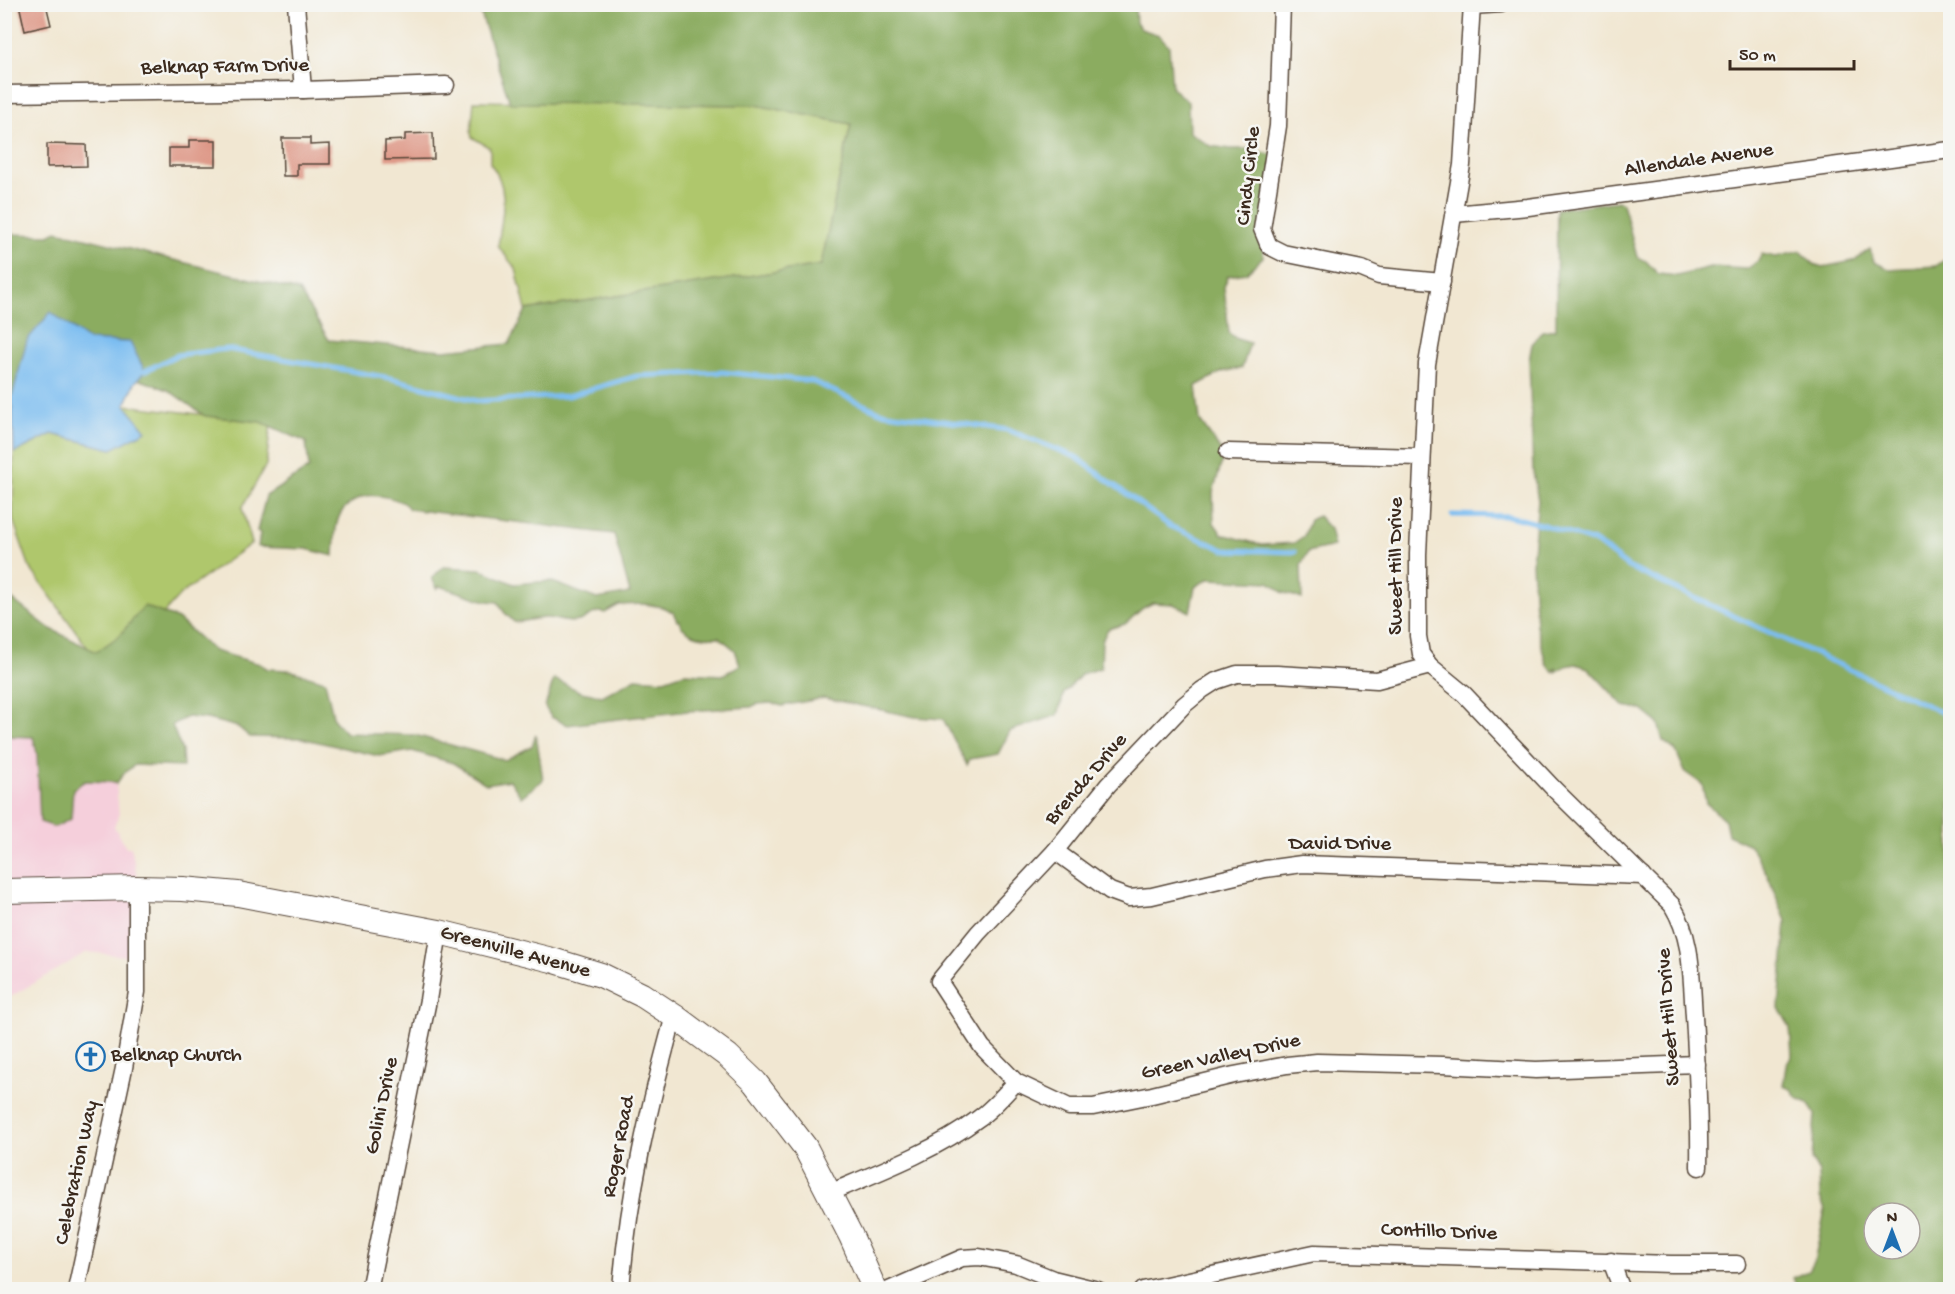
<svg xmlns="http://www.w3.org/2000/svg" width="1955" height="1294" font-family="'Gochi Hand',sans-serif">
<rect width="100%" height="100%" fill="#f6f6f2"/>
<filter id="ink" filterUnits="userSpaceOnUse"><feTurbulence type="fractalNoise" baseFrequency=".0167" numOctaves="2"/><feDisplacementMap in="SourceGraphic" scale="12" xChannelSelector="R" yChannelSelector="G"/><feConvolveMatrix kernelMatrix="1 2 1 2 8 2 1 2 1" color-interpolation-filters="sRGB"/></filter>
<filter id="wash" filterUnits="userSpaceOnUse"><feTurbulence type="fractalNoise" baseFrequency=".008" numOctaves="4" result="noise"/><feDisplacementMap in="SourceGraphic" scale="24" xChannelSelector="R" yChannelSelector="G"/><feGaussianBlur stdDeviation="1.35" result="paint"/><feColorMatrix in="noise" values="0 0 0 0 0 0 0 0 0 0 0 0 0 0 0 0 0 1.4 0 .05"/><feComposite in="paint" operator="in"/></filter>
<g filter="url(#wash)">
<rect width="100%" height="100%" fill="#f1e7d2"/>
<polygon fill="#f5cfdb" points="5,736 33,737 37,753 73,789 85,781 116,782 119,816 114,826 126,847 131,847 140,890 136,957 87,952 5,1000"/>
<g fill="#afc76c" stroke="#757845" stroke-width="1.5">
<path d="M 474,101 L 756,105 L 851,124 L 821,265 L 526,310 L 516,269 L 498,246 C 502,215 511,189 490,163 L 490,148 L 472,137 L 471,133 Z"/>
<polygon points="125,405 271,423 266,465 242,508 252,543 181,594 122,660 98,662 30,568 13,520 14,453 52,434 112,449"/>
</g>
<g fill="#8bac60" stroke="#636b3f" stroke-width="1.5" fill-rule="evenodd">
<path d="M 478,5 L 1135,5 L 1136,23 L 1141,29 L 1159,35 L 1169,46 L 1172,88 L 1188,102 L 1189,132 L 1210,146 L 1231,149 L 1248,149 L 1275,155 L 1263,243 L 1263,257 L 1246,273 L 1228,276 L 1224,287 L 1229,333 L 1237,339 L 1250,343 L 1242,368 L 1222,372 L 1196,386 L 1200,421 L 1224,455 L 1213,492 L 1214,523 L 1222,534 L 1262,545 L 1294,543 L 1304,536 L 1310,520 L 1318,516 L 1330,529 L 1334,546 L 1308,552 L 1301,565 L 1302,599 L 1282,592 L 1269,582 L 1208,579 L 1195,587 L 1190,612 L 1173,604 L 1153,603 L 1143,608 L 1125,624 L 1108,629 L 1102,641 L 1101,668 L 1082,674 L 1064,693 L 1058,715 L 1010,731 L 998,754 L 970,759 L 967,765 L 943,719 L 915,717 L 824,698 L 782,706 L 772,703 L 757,704 L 751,707 L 688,711 L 567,725 L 551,717 L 545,707 L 554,679 L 581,692 L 602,696 L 636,678 L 664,680 L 684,673 L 723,675 L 740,665 L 735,650 L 719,637 C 704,638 692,637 681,626 L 680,621 L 677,621 L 673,612 L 662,607 L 645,604 L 619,605 L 605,613 C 595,609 589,618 579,621 C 570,624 557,619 547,618 C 540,617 524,622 514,622 L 504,612 L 498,602 L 486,601 L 439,586 L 437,589 L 432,578 L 443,567 L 480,569 L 514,584 L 550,581 L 597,599 L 630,593 L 614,534 L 409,509 C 403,498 374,493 362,497 C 357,499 346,506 343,510 C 334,521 335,542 334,556 L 306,549 L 258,547 L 260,533 L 257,531 L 266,496 L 309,468 L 306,442 L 261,422 L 205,416 L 168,390 L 130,376 L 26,416 L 5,417 L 5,234 L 49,235 L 57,231 L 299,291 L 329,340 L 444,350 L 509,344 L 526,310 L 821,265 L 851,124 L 756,105 L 510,103 Z"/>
<path d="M 1619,201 L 1623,203 L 1637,257 L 1646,261 L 1658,274 L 1678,276 L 1710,267 L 1747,269 L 1758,261 L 1762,254 L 1776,257 L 1801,251 L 1813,264 L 1823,267 L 1853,261 L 1870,249 L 1874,262 L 1889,269 L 1936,266 L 1950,256 L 1950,1289 L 1798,1289 L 1793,1278 L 1809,1271 L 1814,1262 L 1825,1210 L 1820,1197 L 1819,1172 L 1812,1160 L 1815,1114 L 1808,1103 L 1797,1098 L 1791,1089 L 1783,1086 L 1786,1066 L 1792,1055 L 1790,1027 L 1779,1008 L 1786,921 L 1767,874 L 1750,845 L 1728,835 L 1725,820 L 1706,803 L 1702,784 L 1685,772 L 1676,751 L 1663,741 L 1658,723 L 1642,710 L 1624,706 L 1588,668 L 1576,664 L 1566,666 L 1556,672 L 1556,668 L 1553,672 L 1546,663 L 1536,626 L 1532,563 L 1538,500 L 1533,472 L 1529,360 L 1532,344 L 1542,331 L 1556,329 L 1557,209 ZM 1874,1213 L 1910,1213 L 1910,1249 L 1874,1249 Z"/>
<polygon points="4,593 49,628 96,652 119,636 144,606 178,619 214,651 260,664 268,669 289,670 325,681 334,720 346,733 415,735 505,760 532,746 536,734 543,780 521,797 510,780 486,784 453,763 412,751 379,756 301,738 250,737 238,727 207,719 187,717 172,725 182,751 183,767 135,765 124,773 116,784 115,782 85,781 73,789 71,819 55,827 40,822 37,753 33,737 5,736"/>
</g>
<polygon fill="#7cbdf1" stroke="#5c7488" stroke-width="1.5" points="51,312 88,340 130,342 145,371 135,383 125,405 146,431 112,449 52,434 14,453 12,397 27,340"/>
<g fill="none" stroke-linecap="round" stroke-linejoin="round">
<g stroke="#7cbdf1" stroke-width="5">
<polyline points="145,371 177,355 227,349 390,378 477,401 568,396 637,376 722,372 811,381 880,412 1008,430 1076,457 1170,526 1225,550 1295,552"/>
<polyline points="1452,515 1509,516 1544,525 1597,543 1628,567 1950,716"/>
</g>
</g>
<g id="blocks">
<g fill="#de9887">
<polygon points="19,4 46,4 51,25 25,31"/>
<polygon points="433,133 434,159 385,160 385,141 405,140 405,134"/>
<polygon points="282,138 310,138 310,145 330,144 330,164 297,164 297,176 283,176"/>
<polygon points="189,140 216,140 216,166 169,166 169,148 189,148"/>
<polygon points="47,144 86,145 87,166 47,167"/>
</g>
</g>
</g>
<g filter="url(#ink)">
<use href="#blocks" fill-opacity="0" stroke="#564639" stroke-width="1.5"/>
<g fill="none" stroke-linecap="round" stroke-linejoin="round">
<defs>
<g id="street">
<polyline points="296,4 303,90"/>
<polyline points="1282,4 1278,126 1262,229 1269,246 1283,253 1362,269 1379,276 1442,282"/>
<path d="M 1472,4 L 1462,165 L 1427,364 L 1418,554 L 1418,636 L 1421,654 L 1430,666 L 1464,694 L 1555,790 L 1672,905 C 1693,939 1691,977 1694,1016 C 1697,1066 1700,1116 1699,1167"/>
<polyline points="1472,6 1501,4"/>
<polyline points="4,94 303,90 446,85"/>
<polyline points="1454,214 1528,207 1950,150"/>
<polyline points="1228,452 1421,457"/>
<polyline points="1055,851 1110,891 1129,898 1152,896 1265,869 1302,864 1643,876"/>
<polyline points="1016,1082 982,1047 939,981 978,933 1055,851 1108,785 1184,705 1202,690 1216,681 1237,674 1277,674 1377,680 1430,666"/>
<path d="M 829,1193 C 877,1173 937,1150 979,1118 C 993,1108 1004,1095 1016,1082 L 1069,1107 L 1093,1107 L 1152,1095 L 1234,1075 L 1287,1065 L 1317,1062 L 1443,1065 L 1536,1070 L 1697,1064"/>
<polyline points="1611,1261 1622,1290"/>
<polyline points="76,1290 124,1068 137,992 137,888"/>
<polyline points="369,1290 428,1000 439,932"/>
<path d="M 621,1290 C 628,1196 649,1106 674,1016"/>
<polyline points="889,1290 962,1258 979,1257 1016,1264 1053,1279 1098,1290"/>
<polyline points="1143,1290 1314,1253 1671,1264 1737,1264"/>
</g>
<polyline id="secondary" points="4,891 137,888 183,889 238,894 439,932 552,960 601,975 642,995 674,1016 728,1056 755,1082 805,1147 851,1236 875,1290"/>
</defs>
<use href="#street" stroke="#564639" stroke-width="19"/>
<use href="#secondary" stroke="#564639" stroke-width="26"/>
<use href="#street" stroke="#fff" stroke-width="16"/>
<use href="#secondary" stroke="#fff" stroke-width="24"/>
</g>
</g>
<defs>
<symbol id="church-ring" viewBox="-11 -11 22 22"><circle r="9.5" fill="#f6f6f2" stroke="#1f6fb2" stroke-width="1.5"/><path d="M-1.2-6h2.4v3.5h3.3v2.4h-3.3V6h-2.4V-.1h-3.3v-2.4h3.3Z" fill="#1f6fb2"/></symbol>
</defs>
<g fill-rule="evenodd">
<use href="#church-ring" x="74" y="1040" width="33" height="33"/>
</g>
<g text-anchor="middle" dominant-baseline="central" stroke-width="5" stroke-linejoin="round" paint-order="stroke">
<g font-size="21" fill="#3b2a1e" stroke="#f6f6f2">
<text transform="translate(225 68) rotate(-1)">Belknap Farm Drive</text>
<text transform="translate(1699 161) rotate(-8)">Allendale Avenue</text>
<text transform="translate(1250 176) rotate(-84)">Cindy Circle</text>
<text transform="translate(1397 566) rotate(-90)">Sweet Hill Drive</text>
<text transform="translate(1087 780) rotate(-49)">Brenda Drive</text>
<text x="1340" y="845">David Drive</text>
<text transform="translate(515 953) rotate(15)">Greenville Avenue</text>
<text transform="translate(1670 1017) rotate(-94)">Sweet Hill Drive</text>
<text transform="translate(1221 1058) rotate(-12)">Green Valley Drive</text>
<text transform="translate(383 1106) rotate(-78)">Golini Drive</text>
<text transform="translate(620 1147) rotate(-79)">Roger Road</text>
<text transform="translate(78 1173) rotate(-78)">Celebration Way</text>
<text transform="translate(1439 1233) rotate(2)">Contillo Drive</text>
</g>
<g font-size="21" fill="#3b2a1e" stroke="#f6f6f2" text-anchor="start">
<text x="111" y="1056">Belknap Church</text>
</g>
</g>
<rect width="1955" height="1294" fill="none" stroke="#f6f6f2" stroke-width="24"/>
<g transform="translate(1892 1231)"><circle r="28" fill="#f6f6f2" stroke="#aba49d" stroke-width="1.5"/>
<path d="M0-4.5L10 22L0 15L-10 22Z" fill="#1f6fb2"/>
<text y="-9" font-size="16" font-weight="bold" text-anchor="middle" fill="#3b2a1e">N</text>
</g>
<path d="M1730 60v9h124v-9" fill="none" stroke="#3b2a1e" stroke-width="3"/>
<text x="1739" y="60" font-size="18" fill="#3b2a1e" stroke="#f6f6f2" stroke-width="4.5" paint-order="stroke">50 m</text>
</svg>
